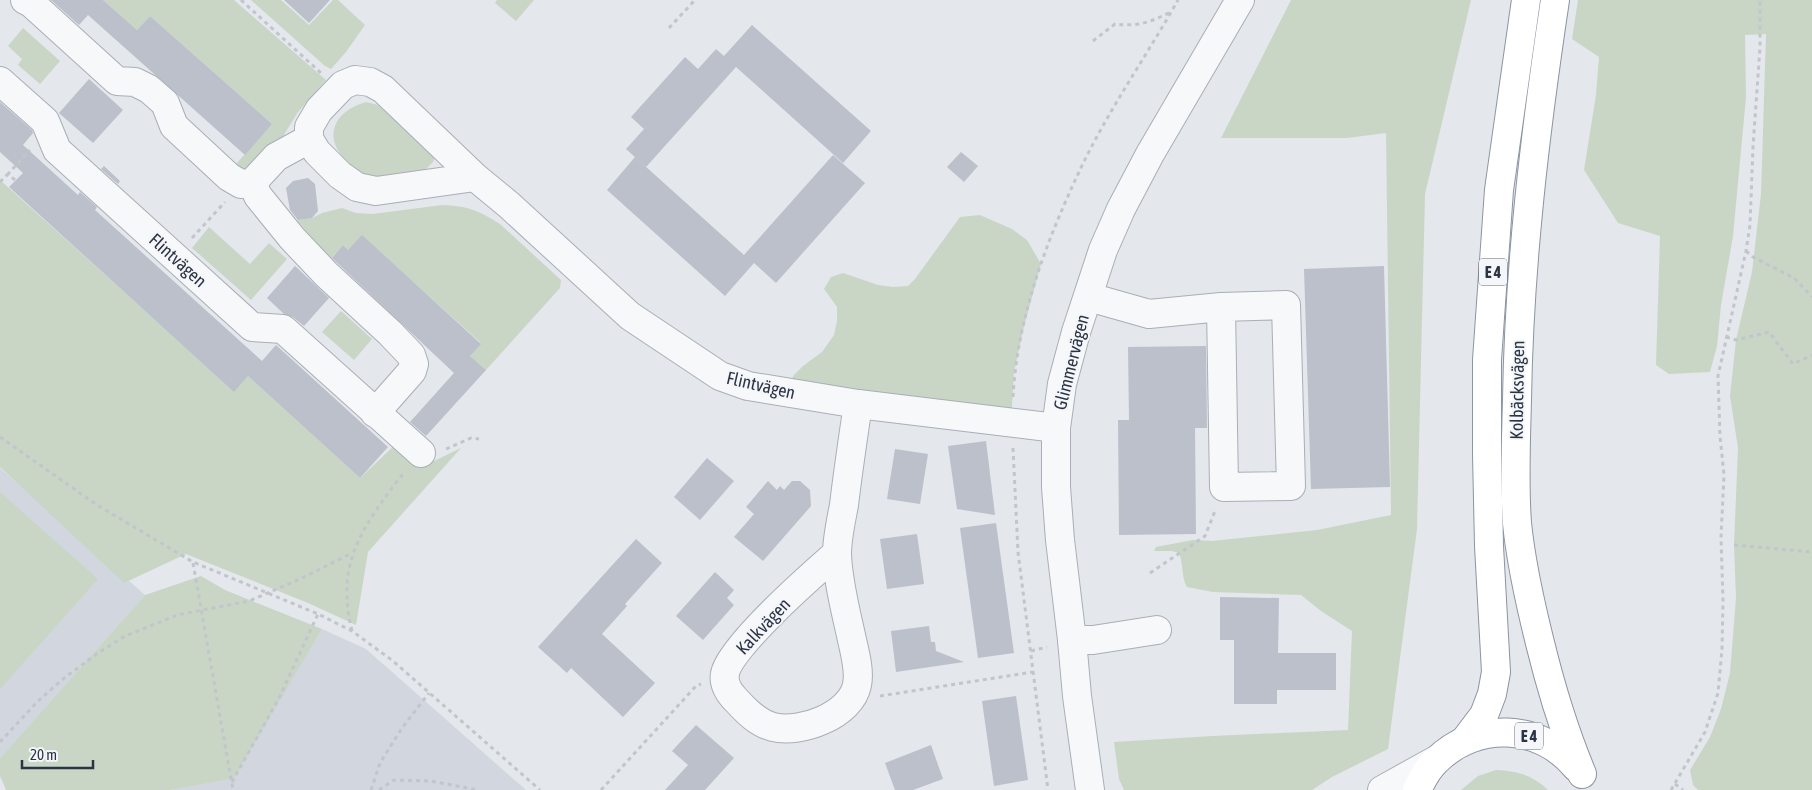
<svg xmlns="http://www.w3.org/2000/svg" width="1812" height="790" font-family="'Asap Condensed',sans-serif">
<rect width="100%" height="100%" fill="#e4e7ec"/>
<g fill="#d2d6de">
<polygon points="0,468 145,595 0,758"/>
<polygon points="322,629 366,649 526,790 170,790 232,777"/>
</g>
<g fill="#c9d6c5">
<polygon points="103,0 234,0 326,80 298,112 285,133 280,146 255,171 234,171 236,164 272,124 150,16 137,30"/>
<polygon points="251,0 281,0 309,25 333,0 338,0 365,25 346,52 331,69 325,66"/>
<polygon points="497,0 534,0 516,21 495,3"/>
<path d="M 1291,0 L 1471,0 L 1425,194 L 1417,529 L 1388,749 L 1332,777 L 1312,790 L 1124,790 L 1119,779 L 1114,742 L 1212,736 L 1348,730 L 1352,631 L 1321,611 L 1301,595 L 1213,592 L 1187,587 C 1181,577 1184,565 1179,553 L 1172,551 L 1154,551 L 1156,547 L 1193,540 L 1212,541 L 1317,530 L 1391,515 L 1386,133 L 1347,138 L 1221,138 Z"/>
<polygon points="1578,0 1812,0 1812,790 1698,790 1693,785 1690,770 1710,737 1721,709 1730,673 1736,598 1734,545 1738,448 1730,396 1736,340 1752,272 1761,194 1766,34 1745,35 1746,97 1733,236 1721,305 1717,346 1710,372 1669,374 1656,365 1660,236 1618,223 1584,170 1596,95 1599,57 1572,39"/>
<polygon points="23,28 60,61 40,84 18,65 22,59 8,46"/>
<path d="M 366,102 L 378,105 L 432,152 L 435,157 L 433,162 L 425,170 C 410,172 378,181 364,175 C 358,172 354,167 349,163 C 321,139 333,111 366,102 Z"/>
<polygon points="0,180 234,391 248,376 360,478 397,443 421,463 432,462 461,448 368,552 356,625 308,603 186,554 124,583 0,467"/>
<path d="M 442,205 C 467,206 478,210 500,224 L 561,280 L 560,288 L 486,370 L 470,356 L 481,343 L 362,236 L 348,250 L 343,245 L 330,260 L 297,220 L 312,218 L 322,213 L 342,208 L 356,213 L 373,214 Z"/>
<polygon points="980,215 1012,229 1027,240 1041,264 1023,330 1014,372 1011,422 791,393 793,376 803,366 822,352 834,335 837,321 837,307 824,289 831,277 843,273 878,285 893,287 908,286 915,279 960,217"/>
<polygon points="209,227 250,264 269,243 287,259 251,300 192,248"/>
<polygon points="341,311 372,339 354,360 322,332"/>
<polygon points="0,492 98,579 0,689"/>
<polygon points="201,576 225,590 322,629 234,778 170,790 6,790 0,776 0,758 145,595"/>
<path d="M 1496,770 C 1517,771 1532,775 1548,790 L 1461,790 L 1478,776 Z"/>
</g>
<g fill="#bbc0ca">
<polygon points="51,0 103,0 137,30 150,16 272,124 245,155 88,15 79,25"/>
<polygon points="284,0 330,0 309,23"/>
<polygon points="752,25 871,131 843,163 736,67 646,167 626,149 644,129 631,117 685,57 698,69 716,49 724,56"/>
<polygon points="89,79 123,110 93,143 59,113"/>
<polygon points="0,102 32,130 33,133 23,145 78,195 80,192 97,207 95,210 262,361 276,345 388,447 360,478 248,376 234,392 9,187 23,173 0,152"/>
<polygon points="961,152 978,166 964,182 947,167"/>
<polygon points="833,155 865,183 776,283 754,263 725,296 607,190 635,157 744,255"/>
<polygon points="104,166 120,181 118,184 101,169"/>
<polygon points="308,178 315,184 318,211 312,218 298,220 290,210 286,188 293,181"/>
<polygon points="362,235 481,344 470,356 486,370 426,436 410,422 454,373 332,258 343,245 348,250"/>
<polygon points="295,266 329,298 304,326 293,317 284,314 267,298"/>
<polygon points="1384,266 1390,487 1311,489 1304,269"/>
<polygon points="1206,346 1207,428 1195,428 1196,534 1119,535 1118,420 1129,420 1128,347"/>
<polygon points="986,441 995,515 957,509 948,446"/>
<polygon points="895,449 928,454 920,504 887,499"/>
<polygon points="707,458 734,481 700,520 674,497"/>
<polygon points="768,481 777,490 780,486 784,490 792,481 800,481 810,490 811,506 763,561 734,537 754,514 746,507"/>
<polygon points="996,523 1014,653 978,658 960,528"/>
<polygon points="917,534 924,584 887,589 880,539"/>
<polygon points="636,539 662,563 625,604 627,606 602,634 655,683 623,717 571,668 567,673 538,647"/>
<polygon points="715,572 734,590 727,598 734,605 703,640 676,616"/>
<polygon points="1220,597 1279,598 1278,653 1336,653 1336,690 1277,690 1277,704 1234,704 1234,640 1220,640"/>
<polygon points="929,626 931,642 935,642 936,651 964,662 896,672 891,631"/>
<polygon points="1016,696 1028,780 994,786 982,701"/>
<polygon points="696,725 734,758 705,790 665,790 688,765 672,751"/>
<polygon points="931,745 943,779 913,790 895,790 885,763"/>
</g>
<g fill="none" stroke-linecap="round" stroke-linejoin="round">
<defs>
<g id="minor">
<polyline points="25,0 31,3 117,81 135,82 149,89 165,103 174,126 229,177 241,184 252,183 276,157 309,139"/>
<polyline points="0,81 45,121 57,150 252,327 283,329 421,453"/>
<polyline points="475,177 383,89 370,82 355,80 343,85 319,110 309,127 309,139 317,152 340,175 357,187 376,191 475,177 509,205 630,316 720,376 748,386 858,404 1056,428"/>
<polyline points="252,183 258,196 292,238 326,274 390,333 411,355 414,364 412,371 375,413"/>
<polyline points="1089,297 1149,314 1221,307 1286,305 1291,486 1224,487 1221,307"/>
<path d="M 837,553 C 814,573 728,648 725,674 C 723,684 730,694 737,701 C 747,712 758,723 773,727 C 801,734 851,715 857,685 C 860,671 855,653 852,640 C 846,612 838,583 837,554 C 837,538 841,521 844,505 C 848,471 853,438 858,404"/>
<polyline points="1072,640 1093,640 1157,630"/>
<polyline points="1090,790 1077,696 1072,640 1060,540 1056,487 1056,428 1062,384 1076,332 1103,250 1121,209 1150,154 1240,0"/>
<polyline points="1382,790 1436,760"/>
</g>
<g id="highway">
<path d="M 1555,0 C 1535,133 1519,266 1517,400 C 1516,441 1514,482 1517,523 C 1521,563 1530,603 1540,643 C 1551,688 1564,731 1582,774"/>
<polyline points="1465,740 1484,715 1492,694 1496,672 1489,546 1487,454 1487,360 1499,190 1526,0"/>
<path d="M 1417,790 C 1422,780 1427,769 1436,761 C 1476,721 1540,723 1576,767"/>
</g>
</defs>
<use href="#minor" stroke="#a9aeb7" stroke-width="30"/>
<use href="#highway" stroke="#8b94a3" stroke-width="30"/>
<g stroke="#c2c5cb" stroke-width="3" stroke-dasharray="4 4" stroke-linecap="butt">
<polyline points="241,0 321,73"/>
<polyline points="669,28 695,0"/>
<path d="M 1093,41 L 1115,24 C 1139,27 1150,22 1171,12"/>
<polyline points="15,180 8,174 30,150"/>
<polyline points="0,182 8,174"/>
<polyline points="192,238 225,202"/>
<polyline points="1746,251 1753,257 1794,278 1812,297"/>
<polyline points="1726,337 1736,340 1769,332 1793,364 1812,355"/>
<path d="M 1013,397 C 1017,319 1046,242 1079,172 C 1107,112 1146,57 1178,0"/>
<polyline points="0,437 97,505 193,562 318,614 352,631 393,661 540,790"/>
<polyline points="1013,448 1018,552 1048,790"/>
<polyline points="446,449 471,438 479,439"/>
<polyline points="1734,545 1812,552"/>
<polyline points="193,563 233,790"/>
<polyline points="1150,573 1205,536 1215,511"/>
<path d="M 352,631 C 340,581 349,550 377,509 C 386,496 395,483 405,472"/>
<polyline points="1031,651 1047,647"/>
<polyline points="880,696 1033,672"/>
<polyline points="0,742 38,701 63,679 95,655 125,636 177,615 249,601 300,579 352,553"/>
<polyline points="232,782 279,698 318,614"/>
<polyline points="1675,784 1683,790"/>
<polyline points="371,790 380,763 402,728 429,693"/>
<polyline points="379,790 394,780 431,781 478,790"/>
<polyline points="601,790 696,686 701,684"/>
<polyline points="1671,790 1705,732 1718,693 1722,649 1723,601 1721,537 1724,475 1720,436 1718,376 1746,251 1750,225 1753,147 1760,47 1760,0"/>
</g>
<use href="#minor" stroke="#f7f8fa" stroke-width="28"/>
<use href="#highway" stroke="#fff" stroke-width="28"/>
</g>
<g text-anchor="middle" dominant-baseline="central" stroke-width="4" stroke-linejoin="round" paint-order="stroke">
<g fill="#f4f6f9" stroke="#676e7b" stroke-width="1">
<rect x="1479" y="258.5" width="28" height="27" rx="4"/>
<rect x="1515" y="722.5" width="28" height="27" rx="4"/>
</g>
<g font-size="16" font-weight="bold" fill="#2b3445">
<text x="1493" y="272">E 4</text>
<text x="1529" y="736">E 4</text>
</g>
<g font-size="18" fill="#2b3445" stroke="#f4f6f9">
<text transform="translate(178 260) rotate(42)">Flintvägen</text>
<text transform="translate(1071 362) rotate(-76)">Glimmervägen</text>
<text transform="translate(761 385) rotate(13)">Flintvägen</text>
<text transform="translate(1517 390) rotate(-89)">Kolbäcksvägen</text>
<text transform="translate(763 626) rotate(-47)">Kalkvägen</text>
</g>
</g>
<path d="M22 760v8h71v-8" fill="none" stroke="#2b3445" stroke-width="2.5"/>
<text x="30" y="760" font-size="15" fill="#2b3445" stroke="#f4f6f9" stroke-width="4" paint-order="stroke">20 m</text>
</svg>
